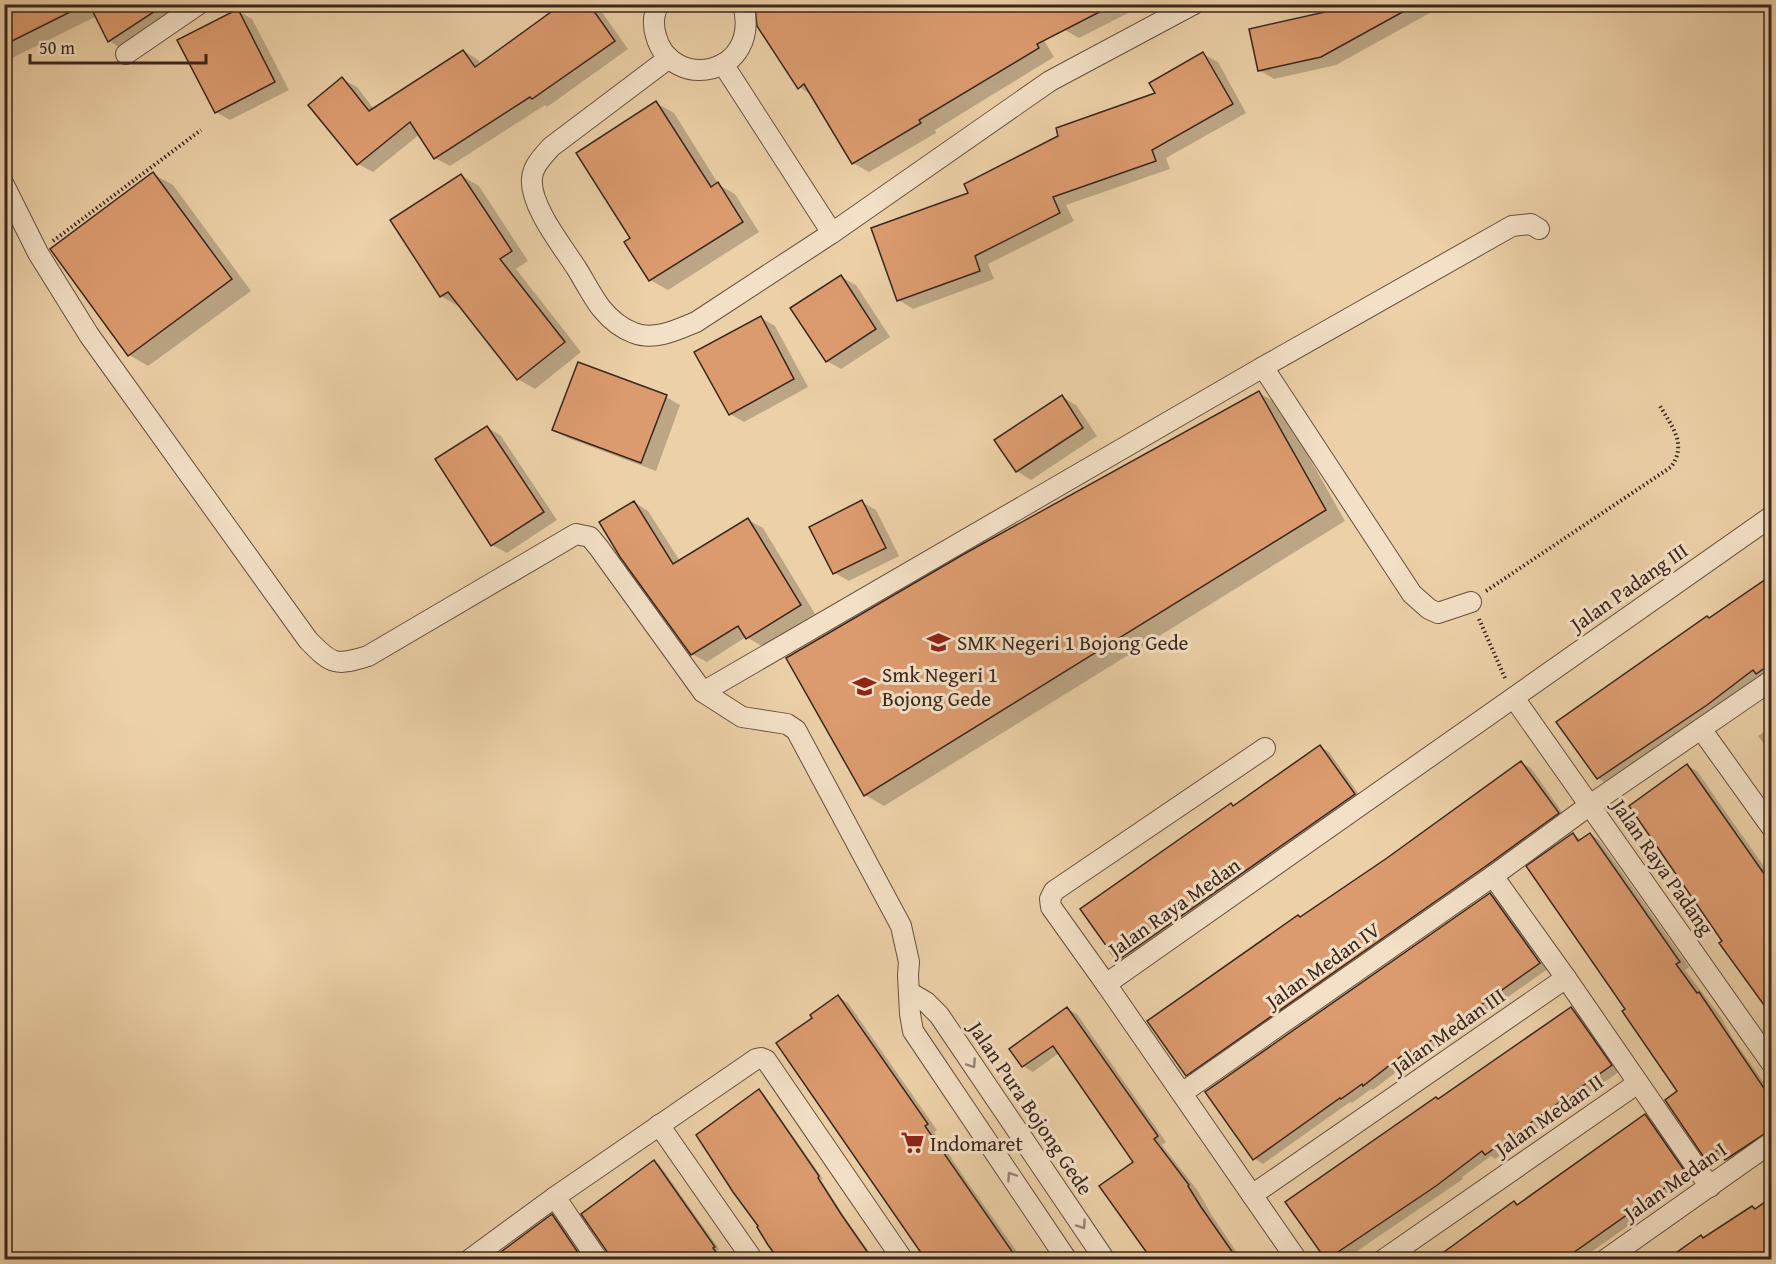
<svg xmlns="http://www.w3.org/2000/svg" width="1776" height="1264" font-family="'Gentium Book Plus',serif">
<rect width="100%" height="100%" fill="#ecd0a7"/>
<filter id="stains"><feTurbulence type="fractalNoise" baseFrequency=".00333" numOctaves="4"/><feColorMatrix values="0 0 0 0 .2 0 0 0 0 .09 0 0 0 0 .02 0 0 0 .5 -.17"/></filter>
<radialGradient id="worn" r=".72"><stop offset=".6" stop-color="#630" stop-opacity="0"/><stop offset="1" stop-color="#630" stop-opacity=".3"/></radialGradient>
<g fill="#0003">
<polygon points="4,4 199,4 126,51 109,41 97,16 4,62"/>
<polygon points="565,4 596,4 628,49 547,107 545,105 450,166 435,158 420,134 373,172 358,164 342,79 357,87 374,109 464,51 478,60 481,65"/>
<polygon points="764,4 1022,4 1054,57 935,130 936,133 869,172 853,163 813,96 799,87"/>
<polygon points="1052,4 1155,4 1141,12 1136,9 1079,38 1065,30"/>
<polygon points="1323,4 1446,4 1336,65 1274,79 1259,70 1328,13"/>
<polygon points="238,11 252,19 289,90 230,120 216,112"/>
<polygon points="1203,54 1218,62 1246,113 1166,158 1170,169 1066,205 1074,221 988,264 994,279 913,309 899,300 970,194 1157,94"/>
<polygon points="656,103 674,113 719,185 735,194 759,232 668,290 650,280 626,242 632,238"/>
<polygon points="153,174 173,185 251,291 148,366 129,355"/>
<polygon points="462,176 479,186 528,261 516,269 581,352 535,389 518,379 460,305 458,306 441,296"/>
<polygon points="841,277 856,285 890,337 841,369 827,361"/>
<polygon points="761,318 775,326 808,387 744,422 730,414"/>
<polygon points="1259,393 1279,404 1345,521 884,806 865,795"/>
<polygon points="666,397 680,405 656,471 568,438 553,430"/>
<polygon points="1062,397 1076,405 1097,436 1031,480 1017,471"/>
<polygon points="487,427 501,436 557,520 507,553 492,545"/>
<polygon points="634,502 648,511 680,561 748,520 763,528 815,614 762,646 746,637 707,662 692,654"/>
<polygon points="862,502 876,510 899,556 849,581 835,573"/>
<polygon points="1772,577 1772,674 1607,784 1598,778 1558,722"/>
<polygon points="1772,726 1772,754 1758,736"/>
<polygon points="1320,747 1329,752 1363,800 1128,966 1118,960 1082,909"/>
<polygon points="1522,763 1531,768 1567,819 1196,1080 1187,1074 1388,859"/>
<polygon points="1688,766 1697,771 1772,878 1772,1015 1724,941"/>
<polygon points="1573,834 1582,840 1590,834 1599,840 1689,967 1685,970 1721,1017 1733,1039 1772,1094 1772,1140 1736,1165 1725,1156 1716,1163 1706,1158 1679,1091 1627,1009"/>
<polygon points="1490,894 1500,900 1549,968 1422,1058 1418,1055 1373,1090 1371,1089 1352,1103 1350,1102 1263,1164 1254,1158"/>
<polygon points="838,997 848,1003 937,1130 934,1132 966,1180 1023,1260 928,1260 814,1018"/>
<polygon points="1571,1008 1581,1014 1620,1071 1495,1159 1491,1156 1462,1177 1463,1179 1344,1260 1327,1259 1439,1100"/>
<polygon points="1067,1009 1077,1014 1166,1142 1162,1145 1198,1191 1211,1214 1242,1260 1152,1260 1135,1163 1059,1053 1033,1072 1023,1066"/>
<polygon points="759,1091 763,1093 823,1179 821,1180 845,1218 875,1260 781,1260"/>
<polygon points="1645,1116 1655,1122 1694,1179 1580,1260 1434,1260 1514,1203 1518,1205"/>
<polygon points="655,1162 659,1164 719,1249 717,1251 722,1260 610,1260"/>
<polygon points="552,1216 556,1218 585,1260 501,1260"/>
</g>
<g fill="#dc9b6f" stroke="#3a261d" stroke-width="1.5">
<polygon points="4,4 86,4 4,45"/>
<polygon points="89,4 166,4 108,42"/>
<polygon points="562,4 589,4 615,41 532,99 530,97 434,159 410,122 357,165 308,105 342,77 369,111 463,50 475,67"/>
<polygon points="761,4 1115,4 1037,44 1039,48 919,120 921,123 852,164 804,84 798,89 757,26 755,8"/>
<polygon points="1321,4 1417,4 1321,57 1258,71 1249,29 1325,12"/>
<polygon points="238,9 275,82 215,113 177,40"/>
<polygon points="1203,52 1233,104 1152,150 1156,161 1053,197 1060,213 975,256 980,271 897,301 871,228 968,193 964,184 1058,136 1056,128 1155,93 1149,83"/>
<polygon points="656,101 711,187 718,182 743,222 649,281 624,242 630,238 576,153"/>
<polygon points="153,172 232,279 128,356 50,249"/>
<polygon points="461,174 512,251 500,259 565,342 517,380 448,292 440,297 390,220"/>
<polygon points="841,275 876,329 826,362 790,308"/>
<polygon points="761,316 794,379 729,415 694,352"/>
<polygon points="578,362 667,395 641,463 552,430"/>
<polygon points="1259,391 1326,510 864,796 786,658 964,554"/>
<polygon points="1062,395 1083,428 1016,472 994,440"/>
<polygon points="487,426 544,512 491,546 435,459"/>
<polygon points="862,500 886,548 833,574 809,527"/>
<polygon points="634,501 673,564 748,518 801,605 746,639 738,626 691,655 620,557 599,522"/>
<polygon points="1772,575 1772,663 1756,674 1753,670 1707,705 1597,779 1556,722 1707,616 1709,618"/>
<polygon points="1320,745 1355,794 1117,961 1080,909 1231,803 1233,806"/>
<polygon points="1521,761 1559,813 1486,866 1186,1076 1147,1021 1298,915 1300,917 1387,858"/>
<polygon points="1687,764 1772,885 1772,1016 1719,943 1722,941 1629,806"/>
<polygon points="1573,833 1578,841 1590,833 1680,962 1676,964 1697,993 1699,992 1772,1100 1772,1129 1725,1160 1718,1150 1705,1159 1665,1100 1677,1091 1622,1011 1625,1009 1526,866"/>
<polygon points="1490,893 1540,963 1412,1054 1409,1050 1363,1086 1362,1084 1341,1099 1340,1098 1253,1160 1205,1092"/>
<polygon points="838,995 928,1124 925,1126 1018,1260 926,1260 776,1043 812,1018 810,1015"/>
<polygon points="1067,1007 1158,1136 1154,1139 1189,1185 1188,1186 1201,1207 1238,1260 1152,1260 1099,1186 1133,1162 1053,1046 1022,1067 1009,1049"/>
<polygon points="1571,1007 1612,1065 1485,1155 1482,1151 1436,1186 1326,1260 1285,1202 1436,1097 1438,1099"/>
<polygon points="759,1089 819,1176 818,1178 841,1214 873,1260 779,1260 768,1245 757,1227 758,1226 733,1192 696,1135"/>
<polygon points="1645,1114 1686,1173 1563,1260 1433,1260 1514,1201 1517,1205"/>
<polygon points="654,1160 715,1247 713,1248 722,1260 610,1260 608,1253 581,1214"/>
<polygon points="1772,1197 1772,1260 1666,1260 1701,1235 1703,1238 1752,1206 1755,1209"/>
<polygon points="552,1214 583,1260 490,1260"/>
</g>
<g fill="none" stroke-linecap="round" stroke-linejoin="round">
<defs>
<g id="minor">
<path d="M 659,4 C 653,14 653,26 656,36 C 671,92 762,77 743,4"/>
<polyline points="126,54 199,4"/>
<path d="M 669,58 L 551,147 C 543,156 533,166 532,178 C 529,205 563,247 577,269 C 585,282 592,296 601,308 C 610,319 620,328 634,333 C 654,341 677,330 696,322 L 832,233 L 1050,81 L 1194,4"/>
<polyline points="723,64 832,233"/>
<path d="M 4,185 L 38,253 L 89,335 L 308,640 C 332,665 336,666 368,656 L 576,534 L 590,537 L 599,548 L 703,692 L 742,717 L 787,724 L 796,730 L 901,926 L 909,962 L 908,975 L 910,1014 L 913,1031 L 1067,1260"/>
<polyline points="1263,367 1412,594 1429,609 1438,613 1471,602"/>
<polyline points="703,692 1263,367 1512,226 1531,224 1539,229"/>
<polyline points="1514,698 1772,1064"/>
<polyline points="1701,729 1772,828"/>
<polyline points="1493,876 1566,978 1710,1187"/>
<polyline points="1106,984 1051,907 1050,899 1054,891 1265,748"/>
<polyline points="909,992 926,1002 939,1015 1105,1260"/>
<polyline points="1182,1093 1493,876 1590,805 1772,680"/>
<polyline points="659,1125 753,1260"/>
<polyline points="1252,1195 1566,978"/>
<polyline points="555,1197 598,1260"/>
<polyline points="469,1260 555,1197 756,1059 761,1058 766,1060 903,1260"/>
<polyline points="1297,1260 1106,984 1772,516"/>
<polyline points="1383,1260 1638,1083"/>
<polyline points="1605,1260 1772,1142"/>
</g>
</defs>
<use href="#minor" stroke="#665040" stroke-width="22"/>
<g stroke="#3a261d" stroke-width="4" stroke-dasharray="1.5 3" stroke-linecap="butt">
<polyline points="53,241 201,130"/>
<path d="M 1486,591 L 1671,467 C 1688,443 1671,426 1659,404"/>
<polyline points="1479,619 1505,678"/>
</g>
<use href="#minor" stroke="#f3e0c6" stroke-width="20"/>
</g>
<defs><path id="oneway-chevron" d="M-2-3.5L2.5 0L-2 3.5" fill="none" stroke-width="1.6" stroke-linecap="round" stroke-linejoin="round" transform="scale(1.5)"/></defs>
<g stroke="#968372">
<use href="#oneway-chevron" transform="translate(972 1064) rotate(56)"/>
<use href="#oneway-chevron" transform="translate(1011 1176) rotate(-124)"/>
<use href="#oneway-chevron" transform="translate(1082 1225) rotate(56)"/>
</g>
<defs>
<symbol id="school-bare" viewBox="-9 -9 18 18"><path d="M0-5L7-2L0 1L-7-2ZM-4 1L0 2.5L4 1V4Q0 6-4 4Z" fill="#8f2418" stroke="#f3e0c6" stroke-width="2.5" paint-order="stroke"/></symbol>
<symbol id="supermarket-bare" viewBox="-9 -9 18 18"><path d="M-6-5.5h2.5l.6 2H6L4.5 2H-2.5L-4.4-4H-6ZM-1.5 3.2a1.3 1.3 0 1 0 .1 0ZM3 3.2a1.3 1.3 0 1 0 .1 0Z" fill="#8f2418" stroke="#f3e0c6" stroke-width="2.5" paint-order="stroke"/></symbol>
</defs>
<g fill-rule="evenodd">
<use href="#school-bare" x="922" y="626" width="33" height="33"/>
<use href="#school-bare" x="848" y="670" width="33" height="33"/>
<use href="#supermarket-bare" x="896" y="1126" width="33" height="33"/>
</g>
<g text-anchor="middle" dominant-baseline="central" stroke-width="6" stroke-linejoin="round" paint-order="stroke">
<g font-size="21" fill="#3a261d" stroke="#f3e0c6">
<text transform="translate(1629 587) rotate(-35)">Jalan Padang III</text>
<text transform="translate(1663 867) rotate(55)">Jalan Raya Padang</text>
<text transform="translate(1174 907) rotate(-35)">Jalan Raya Medan</text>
<text transform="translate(1323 965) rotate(-35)">Jalan Medan IV</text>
<text transform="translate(1448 1031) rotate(-35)">Jalan Medan III</text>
<text transform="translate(1031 1108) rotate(56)">Jalan Pura Bojong Gede</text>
<text transform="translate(1549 1115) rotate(-35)">Jalan Medan II</text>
<text transform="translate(1675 1181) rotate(-35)">Jalan Medan I</text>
</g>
<g font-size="21" fill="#3a261d" stroke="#f3e0c6" text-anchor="start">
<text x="957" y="642">SMK Negeri 1 Bojong Gede</text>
<text x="882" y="674">Smk Negeri 1<tspan x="882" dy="24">Bojong Gede</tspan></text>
<text x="930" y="1143">Indomaret</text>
</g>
</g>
<rect width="1776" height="1264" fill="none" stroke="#ecd0a7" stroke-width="24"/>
<rect x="6" y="6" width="1764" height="1252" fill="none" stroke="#3a261d" stroke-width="3"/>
<rect x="12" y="12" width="1752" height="1240" fill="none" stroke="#3a261d" stroke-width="1.5"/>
<path d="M30 54v9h176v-9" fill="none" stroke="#3a261d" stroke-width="3"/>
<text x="39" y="54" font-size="18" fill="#3a261d" stroke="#f3e0c6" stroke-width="4.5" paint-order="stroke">50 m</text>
<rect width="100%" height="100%" filter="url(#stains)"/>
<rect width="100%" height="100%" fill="url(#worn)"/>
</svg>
